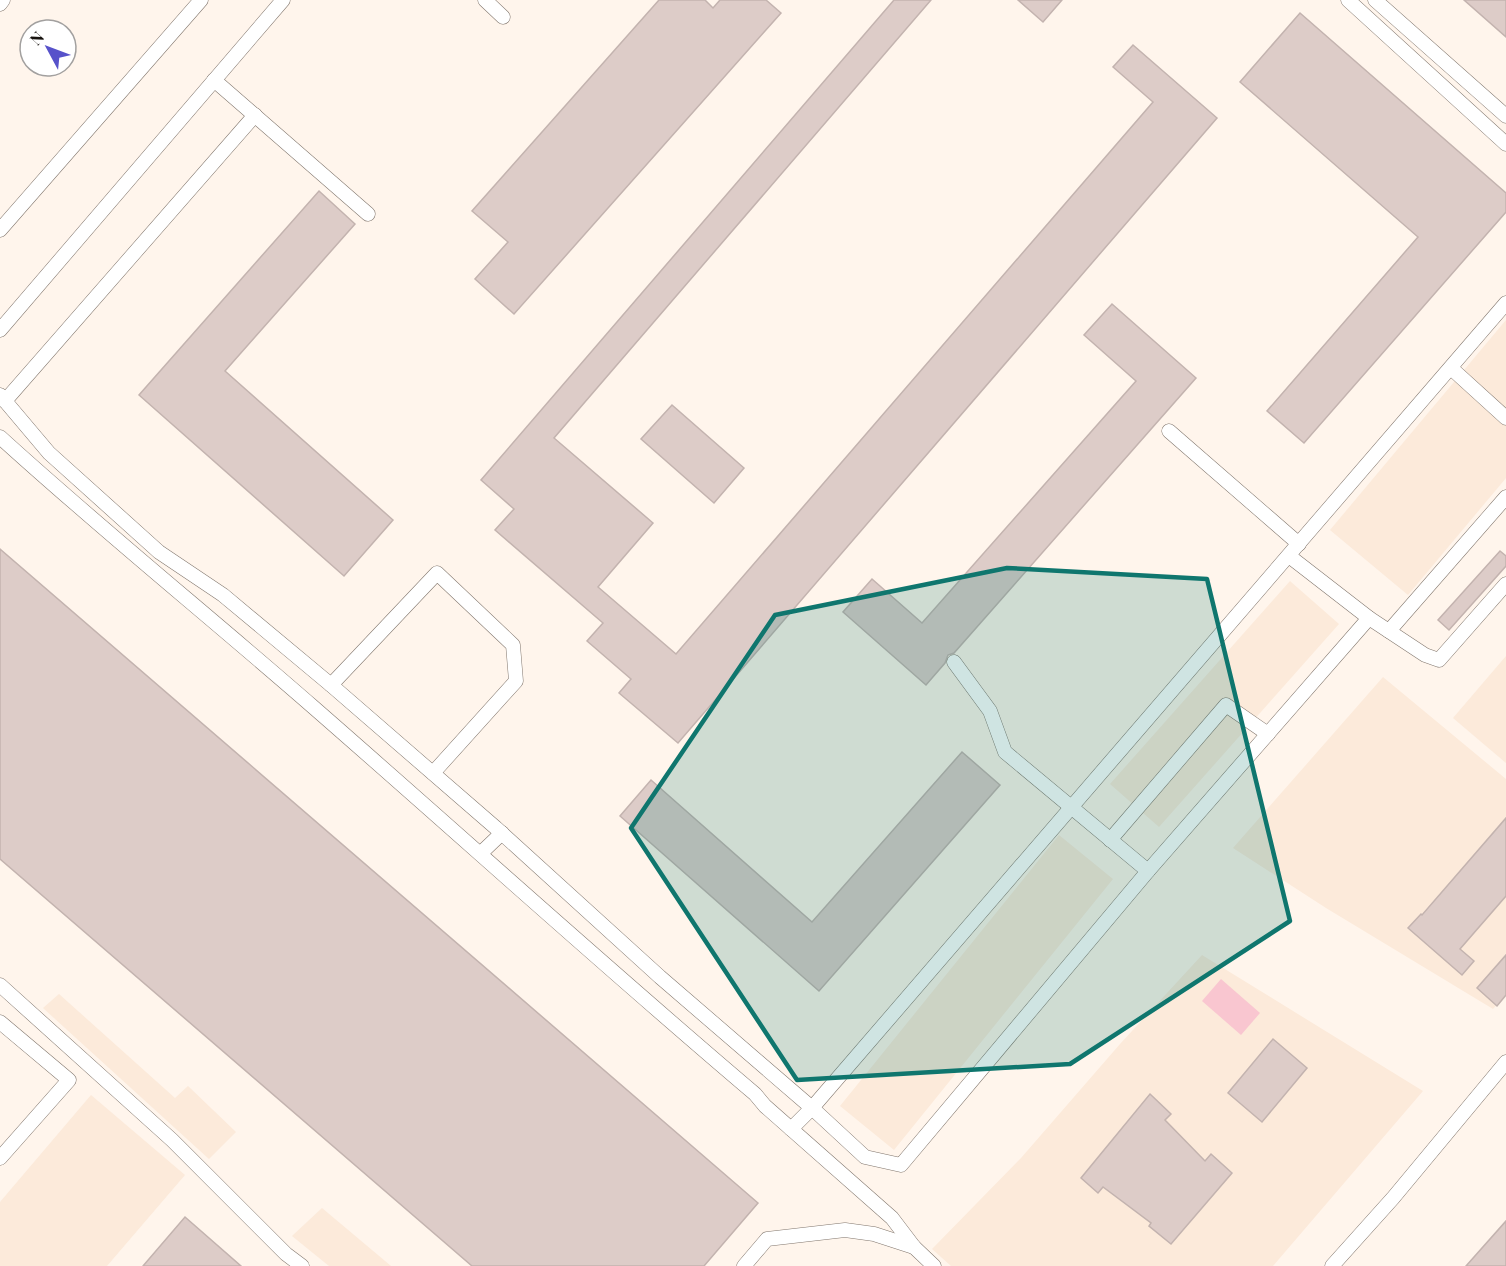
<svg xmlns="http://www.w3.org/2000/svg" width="1506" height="1266" font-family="'Playfair Display',serif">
<rect width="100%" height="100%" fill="#fff5ec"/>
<g fill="#fceada">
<polygon points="1506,320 1506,478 1408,595 1330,530"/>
<polygon points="1290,581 1339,624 1159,827 1110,784"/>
<polygon points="1506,656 1506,763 1453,718"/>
<polygon points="1383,677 1506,779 1506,995 1493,1009 1326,908 1233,848"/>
<polygon points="1059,835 1113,879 894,1150 840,1106"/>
<polygon points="1202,955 1423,1091 1273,1266 951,1266 932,1249 1021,1158 1120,1044"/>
<polygon points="59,994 175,1098 188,1086 236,1132 209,1159 43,1008"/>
<polygon points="91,1095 185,1175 107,1266 0,1266 0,1202"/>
<polygon points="322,1208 391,1266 329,1266 292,1236"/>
</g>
<polygon fill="#f9c6d0" points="1221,979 1260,1013 1241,1035 1202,1001"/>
<g fill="#ddccc8" stroke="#c3b3af" stroke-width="1.5">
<polygon points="659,0 705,0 713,8 720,0 766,0 781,13 514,314 475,279 508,242 472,211"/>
<polygon points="894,0 931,0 554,438 653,523 598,587 676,654 1153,102 1113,67 1133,45 1217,118 678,743 619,693 631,679 587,641 603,623 495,530 514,509 481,480"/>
<polygon points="1018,0 1062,0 1043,22"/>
<polygon points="1464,0 1506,0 1506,37"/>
<polygon points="1300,13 1506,193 1506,212 1304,443 1267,411 1418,237 1240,82"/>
<polygon points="319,191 355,224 225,371 393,520 344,576 139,395"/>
<polygon points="1112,304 1196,378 954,653 948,655 945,663 926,685 843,612 872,579 922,623 1136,381 1084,335"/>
<polygon points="672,405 744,468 714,503 641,439"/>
<polygon points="0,549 758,1203 704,1266 472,1266 0,859"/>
<polygon points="1500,551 1506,556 1506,566 1449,630 1438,620"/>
<polygon points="962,752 1000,785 819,991 620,816 651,780 812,922"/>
<polygon points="1506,818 1506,896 1460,949 1474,961 1462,975 1408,928 1421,914 1422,915"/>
<polygon points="1506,955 1506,995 1497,1006 1477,988"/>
<polygon points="1273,1039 1307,1068 1262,1122 1228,1093"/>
<polygon points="1150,1094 1171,1114 1165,1120 1205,1161 1211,1154 1232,1173 1171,1244 1149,1226 1151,1223 1103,1187 1098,1193 1081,1178"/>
<polygon points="185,1217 241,1266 143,1266"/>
<polygon points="1506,1221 1506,1266 1466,1266"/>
</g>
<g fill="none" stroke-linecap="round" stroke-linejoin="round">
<defs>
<g id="minor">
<polyline points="485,0 503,17"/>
<polyline points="1348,0 1506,144"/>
<polyline points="1375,0 1506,116"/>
<polyline points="0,4 3,0"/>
<polyline points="214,80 368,214"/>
<polyline points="0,230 201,0"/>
<polyline points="0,330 283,0"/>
<polyline points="1451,368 1506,418"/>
<polyline points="0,395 49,453 159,552 223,595 331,685 496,828 660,977 812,1108 865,1157 901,1165 1148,871 1369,618"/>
<polyline points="5,401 255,115"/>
<polyline points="1169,431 1299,544"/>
<path d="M 0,437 C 102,530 209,616 312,706 C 460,835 605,967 755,1094 L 765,1106 L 892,1218 L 914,1247 L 934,1266"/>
<polyline points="1289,556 1369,618 1425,655 1439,660 1506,584"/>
<polyline points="1389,631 1506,497"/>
<polyline points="954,662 990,711 1005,752 1148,871"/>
<polyline points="331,685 437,573 513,645 516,681 433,773"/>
<polyline points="1110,840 1226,705 1268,734"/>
<polyline points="481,853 502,833"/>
<polyline points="0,985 172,1140 286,1254 302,1266"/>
<polyline points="0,1022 69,1080 0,1158"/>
<polyline points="791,1129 812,1108 1506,303"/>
<polyline points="744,1266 767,1239 845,1230 874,1234 914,1247"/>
<polyline points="1332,1266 1393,1198 1506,1062"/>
</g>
</defs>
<use href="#minor" stroke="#82776e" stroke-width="15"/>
<use href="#minor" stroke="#fff" stroke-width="14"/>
</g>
<path fill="#0f766e" fill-opacity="0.2" stroke="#0f766e" stroke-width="4.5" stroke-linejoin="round" d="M 1007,568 L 1207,579 L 1290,921 L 1070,1064 L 797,1080 L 631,828 L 775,615 Z"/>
<g transform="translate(48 48) rotate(311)"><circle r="28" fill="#ffffff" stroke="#a2a09f" stroke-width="1.5"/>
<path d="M0-4.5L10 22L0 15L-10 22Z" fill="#5752ca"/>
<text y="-9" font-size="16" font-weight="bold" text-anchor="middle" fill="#16120e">N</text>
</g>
</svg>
